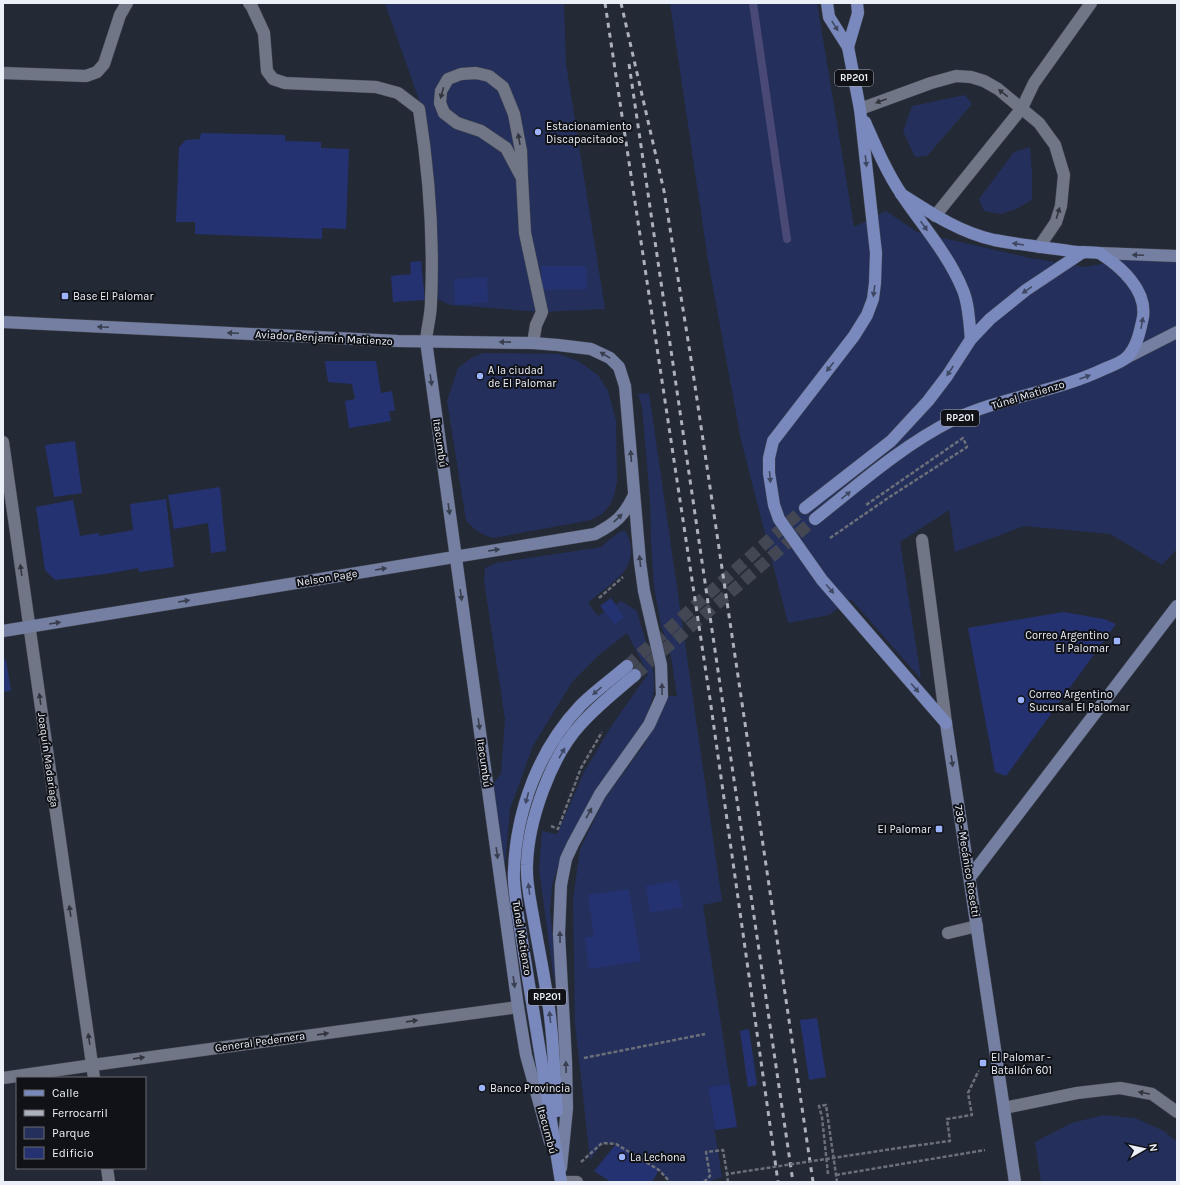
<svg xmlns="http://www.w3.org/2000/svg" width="1180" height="1185" font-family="Karla,sans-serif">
<rect width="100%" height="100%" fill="#242936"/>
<g fill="#24305b">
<polygon points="385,3 564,3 566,64 605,309 542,312 450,305 434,297 426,120"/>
<polygon points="670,3 817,3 854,227 886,211 917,232 1030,258 1086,267 1144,256 1177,261 1177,549 1162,565 1110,534 1024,526 955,552 949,510 900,542 921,679 851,599 829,615 788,623 741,440 708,260"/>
<polygon points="965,95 972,104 927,156 915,157 903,131 912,106"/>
<polygon points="1030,147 1032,174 1032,200 1016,209 1001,214 984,211 979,199 1014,152"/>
<path d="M 483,353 L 559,354 L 578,361 L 598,375 L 608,391 L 616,421 L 617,482 L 614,495 L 610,505 L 602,514 L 591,520 L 493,538 C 481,534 474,530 466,520 L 447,401 L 458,368 L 471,358 Z"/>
<polygon points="649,393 722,901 703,905 730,1084 708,1087 722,1177 707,1182 670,1182 659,1170 616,1144 602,1143 590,1160 575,1023 573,899 580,849 604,800 646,742 649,725 662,696 677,696 671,656 661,625 654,587 651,541 650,500 642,407 638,394"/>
<path d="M 625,531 C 633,542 633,557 626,569 C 620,578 597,595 588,603 L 598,616 L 621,601 L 637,611 C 642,632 656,667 654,688 C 653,701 647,714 643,726 L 561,858 L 552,885 L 550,910 L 556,970 L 554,980 L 539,869 L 542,831 L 557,834 L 584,772 L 612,725 L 648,674 L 627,633 L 600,654 L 572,682 L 533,746 L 510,809 L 505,864 L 497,867 L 492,786 L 501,773 L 505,719 L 484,581 L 485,568 L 496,563 L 601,547 L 619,532 Z"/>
<polygon points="1103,1115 1135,1118 1164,1131 1177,1142 1177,1182 1041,1182 1035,1142 1072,1123"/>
</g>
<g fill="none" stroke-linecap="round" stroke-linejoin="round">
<polyline stroke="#4a4875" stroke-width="8" points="753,3 787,239"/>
</g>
<g fill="#253271">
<polygon points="201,133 285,135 285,141 321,142 321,148 349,149 346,229 322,228 322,239 195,234 195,222 176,222 179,147 186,140 200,139"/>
<polygon points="421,261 425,300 393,302 391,276 411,274 410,262"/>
<polygon points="541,266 586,266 587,289 542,290"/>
<polygon points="487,277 488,302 455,305 454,279"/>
<polygon points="325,361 376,361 381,393 392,391 395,411 389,411 391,421 349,428 345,401 355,399 352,384 328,382"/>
<polygon points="75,441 82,493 54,497 45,445"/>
<polygon points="220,487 226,551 211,553 208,523 174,529 168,495"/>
<polygon points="166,499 174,567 139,572 138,568 106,574 55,580 45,570 36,507 73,500 80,536 99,533 99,536 133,530 130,504"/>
<polygon points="611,598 624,617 615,625 600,606"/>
<polygon points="1063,612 1104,619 1116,624 1006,776 995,772 968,628"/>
<polygon points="3,658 6,660 11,691 3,692"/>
<polygon points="678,880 683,907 650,913 646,886"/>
<polygon points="629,889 641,961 589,969 585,937 594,937 588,895"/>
<polygon points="817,1018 826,1077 809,1080 800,1020"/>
<polygon points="749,1029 757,1085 748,1087 740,1031"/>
<polygon points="730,1084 737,1127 715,1130 708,1087"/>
<polygon points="616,1144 659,1170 652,1182 611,1182 594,1171"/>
</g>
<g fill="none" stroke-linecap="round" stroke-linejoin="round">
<g stroke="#424753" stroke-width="12" stroke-dasharray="12 6" stroke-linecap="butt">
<polyline points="627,666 805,508"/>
<polyline points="635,675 815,519"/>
</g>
<defs>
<g id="lane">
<path d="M 249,3 L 252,7 L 264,33 L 267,71 L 273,79 L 285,83 L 376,87 L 398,93 L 419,109 C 429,173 434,237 431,302 C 431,315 427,328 426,341"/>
<polyline points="3,73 86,76 97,72 104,64 120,15 127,3"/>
<polyline points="860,109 931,83 956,76 971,77 984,81 998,89 1039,123 1055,145 1064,175 1061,206 1056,222 1039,247"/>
<polyline points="522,178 506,148 481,131 457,123 444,113 440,103 441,91 448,79 461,74 476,73 489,76 503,87 514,114 521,151 522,178 525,233 542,312 536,325 533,343"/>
<polyline points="935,216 1022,108 1034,83 1091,3"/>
<polyline points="948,933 977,926"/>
</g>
<g id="street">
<polyline points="3,442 94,1078"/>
<polyline points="922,540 946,723"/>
<polyline points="3,1078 93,1065 518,1007"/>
<polyline points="1004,1108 1077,1093 1120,1088 1152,1094 1177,1112"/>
<polyline points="107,1168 109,1182"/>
<polyline points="561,1182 577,1182"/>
</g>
<g id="secondary">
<polyline points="1099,253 1177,256"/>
<polyline points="3,322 398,341 533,343 558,345 591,349 610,358 619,367 625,386 640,562 644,591 661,665 662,696 649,725 600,794 573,844 566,859 561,885 559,934 566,1061 567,1108 561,1168"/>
<polyline points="426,341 518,1007 526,1055 550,1142"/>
<polyline points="1126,358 1177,332"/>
<path d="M 3,631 L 595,534 C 616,523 624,516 634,495"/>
<polyline points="946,723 1015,1182"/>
<polyline points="970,877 1177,606"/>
</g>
<g id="primary">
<polyline points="827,3 829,17 848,47 860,109 876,253 875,283 873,299 867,315 854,336 773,441 769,458 769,473 774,505 779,519 822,580 946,723"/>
<polyline points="848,47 858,13 857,3"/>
<path d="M 865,122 C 876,147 887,173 902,195 C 922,225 948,254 962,288 C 969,303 969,322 971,339"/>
<polyline points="805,508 891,441 928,401 947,376 971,339 990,319 1026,290 1083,252"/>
<path d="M 815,519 C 859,484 903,445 953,420 C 1001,397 1056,392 1104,369 C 1111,366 1120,363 1126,358 C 1137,348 1140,331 1143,317 C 1147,290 1121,267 1101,254 C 1095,251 1084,253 1077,252 C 1049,248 1022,245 994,240 C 959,232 931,213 901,194"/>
<path d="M 557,1111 C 554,1075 554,1038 548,1002 C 544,974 538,945 533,916 C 530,899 526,882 527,865 C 528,821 551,756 581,724 C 597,706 616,691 635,675"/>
<path d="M 561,1182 L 517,910 C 516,897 513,883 514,871 C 516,810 539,749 581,705 C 595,691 612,679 627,666"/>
</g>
</defs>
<use href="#lane" stroke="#424652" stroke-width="13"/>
<use href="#street" stroke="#424652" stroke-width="13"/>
<use href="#secondary" stroke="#424652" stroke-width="13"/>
<use href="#primary" stroke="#424652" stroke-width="13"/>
<g stroke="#6a6f7a" stroke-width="2.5" stroke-dasharray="4 2" stroke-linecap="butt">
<polyline points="830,538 888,498 967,447 963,438 866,505"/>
<polyline points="599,598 623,577"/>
<polyline points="551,826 558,829 581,768 602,732"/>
<polyline points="584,1058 705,1034"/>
<polyline points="912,1146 950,1141 947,1119 972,1115 968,1093 978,1072 979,1071"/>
<polyline points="581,1162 602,1143 616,1144 659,1170 670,1182"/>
<polyline points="828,1174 822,1117 819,1106 826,1105 837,1182"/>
<polyline points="836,1175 985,1150"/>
<polyline points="704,1182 710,1176 706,1152 723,1150 727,1174"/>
</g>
<use href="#lane" stroke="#707685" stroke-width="12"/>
<use href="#street" stroke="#707685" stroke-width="12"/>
<use href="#secondary" stroke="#747fa1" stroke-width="12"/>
<use href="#primary" stroke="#7989bd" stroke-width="12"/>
<g stroke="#adb1bb" stroke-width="3" stroke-dasharray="5 5" stroke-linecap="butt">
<polyline points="605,3 710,699 778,1182"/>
<polyline points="621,3 664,191 691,359 813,1182"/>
<polyline points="629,64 793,1182"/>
</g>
<polyline stroke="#6a6f7a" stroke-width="2.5" stroke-dasharray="4 2" stroke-linecap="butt" points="728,1182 727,1174 912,1146"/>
</g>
<defs><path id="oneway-solid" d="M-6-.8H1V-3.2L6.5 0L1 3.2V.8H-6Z"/></defs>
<g fill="#3f4862">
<use href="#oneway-solid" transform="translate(835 26) rotate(58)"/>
<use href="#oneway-solid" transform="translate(866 161) rotate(83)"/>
<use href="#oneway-solid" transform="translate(924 226) rotate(55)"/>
<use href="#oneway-solid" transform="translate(1018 244) rotate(-171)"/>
<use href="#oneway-solid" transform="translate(1027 290) rotate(145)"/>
<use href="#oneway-solid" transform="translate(874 291) rotate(98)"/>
<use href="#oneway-solid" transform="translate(1142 323) rotate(-80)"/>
<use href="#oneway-solid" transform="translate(830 367) rotate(128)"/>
<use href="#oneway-solid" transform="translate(950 371) rotate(124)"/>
<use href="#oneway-solid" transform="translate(1085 377) rotate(-20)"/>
<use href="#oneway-solid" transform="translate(770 477) rotate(85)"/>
<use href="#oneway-solid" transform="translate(846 495) rotate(-39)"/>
<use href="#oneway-solid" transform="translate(830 589) rotate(49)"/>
<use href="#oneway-solid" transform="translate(915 688) rotate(49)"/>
<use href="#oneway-solid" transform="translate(597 691) rotate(139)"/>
<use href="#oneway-solid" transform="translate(562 753) rotate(-60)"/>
<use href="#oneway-solid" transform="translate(527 798) rotate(105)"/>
<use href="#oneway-solid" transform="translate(529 889) rotate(-97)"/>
<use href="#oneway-solid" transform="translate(550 1017) rotate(-96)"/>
</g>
<g fill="#32353e">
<use href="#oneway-solid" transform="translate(442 93) rotate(105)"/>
<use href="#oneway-solid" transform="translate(1003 93) rotate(-143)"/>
<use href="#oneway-solid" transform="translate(881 101) rotate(160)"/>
<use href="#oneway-solid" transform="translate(519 139) rotate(-100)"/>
<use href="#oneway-solid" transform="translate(1058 213) rotate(-73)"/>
<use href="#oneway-solid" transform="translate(21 570) rotate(-98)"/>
<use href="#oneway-solid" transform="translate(40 699) rotate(-98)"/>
<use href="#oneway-solid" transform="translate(70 911) rotate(-98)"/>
<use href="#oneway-solid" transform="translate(412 1021) rotate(-8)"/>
<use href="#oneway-solid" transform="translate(323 1034) rotate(-8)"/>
<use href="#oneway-solid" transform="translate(89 1039) rotate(-98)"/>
<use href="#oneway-solid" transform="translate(139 1058) rotate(-8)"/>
<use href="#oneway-solid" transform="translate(1144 1093) rotate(-170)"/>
</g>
<g fill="#383e4e">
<use href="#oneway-solid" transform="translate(1138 255) rotate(-178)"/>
<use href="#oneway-solid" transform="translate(103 327) rotate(-177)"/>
<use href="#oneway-solid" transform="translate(233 333) rotate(-177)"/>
<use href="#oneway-solid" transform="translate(505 342) rotate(-179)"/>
<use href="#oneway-solid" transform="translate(605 355) rotate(-149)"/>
<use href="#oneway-solid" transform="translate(431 380) rotate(82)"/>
<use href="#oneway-solid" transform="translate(631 456) rotate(-94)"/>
<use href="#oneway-solid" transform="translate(449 509) rotate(82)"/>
<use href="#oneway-solid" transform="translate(618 518) rotate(-43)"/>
<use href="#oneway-solid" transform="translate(494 550) rotate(-9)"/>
<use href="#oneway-solid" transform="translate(640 561) rotate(-96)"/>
<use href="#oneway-solid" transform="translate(381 569) rotate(-9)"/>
<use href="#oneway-solid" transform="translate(461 595) rotate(82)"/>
<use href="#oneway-solid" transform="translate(184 601) rotate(-9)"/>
<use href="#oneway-solid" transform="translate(55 623) rotate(-9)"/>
<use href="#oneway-solid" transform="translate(662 689) rotate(-91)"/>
<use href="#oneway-solid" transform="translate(479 724) rotate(82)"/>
<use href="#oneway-solid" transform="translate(952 761) rotate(81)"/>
<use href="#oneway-solid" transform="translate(589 813) rotate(-61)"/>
<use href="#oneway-solid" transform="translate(497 853) rotate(82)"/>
<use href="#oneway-solid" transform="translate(560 937) rotate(-91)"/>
<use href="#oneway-solid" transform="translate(514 982) rotate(82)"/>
<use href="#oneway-solid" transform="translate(566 1067) rotate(-91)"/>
</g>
<g fill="#9db4fd" stroke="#101217" stroke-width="1.5">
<circle cx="538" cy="132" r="4"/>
<rect x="61" y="292" width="8" height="8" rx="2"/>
<circle cx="480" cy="376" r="4"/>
<rect x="1113" y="637" width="8" height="8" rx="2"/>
<circle cx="1021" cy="700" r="4"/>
<rect x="935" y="825" width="8" height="8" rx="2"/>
<rect x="979" y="1059" width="8" height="8" rx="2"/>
<circle cx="482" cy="1088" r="4"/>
<circle cx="622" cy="1157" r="4"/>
</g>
<g text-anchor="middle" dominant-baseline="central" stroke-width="4" stroke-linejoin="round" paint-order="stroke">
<g fill="#101217" stroke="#a9adb4" stroke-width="1">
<rect x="835" y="70" width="38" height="16" rx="3"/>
<rect x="941" y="410" width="38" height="16" rx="3"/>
<rect x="528" y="989" width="38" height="16" rx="3"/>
</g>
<g font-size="10" font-weight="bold" fill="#ebeff8">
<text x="854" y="78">RP201</text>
<text x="960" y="418">RP201</text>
<text x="547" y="997">RP201</text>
</g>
<g font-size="11" fill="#ebeff8" stroke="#101217" text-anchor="start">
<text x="546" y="126">Estacionamiento<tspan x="546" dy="13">Discapacitados</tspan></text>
<text x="73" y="296">Base El Palomar</text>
<text x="488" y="370">A la ciudad<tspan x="488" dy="13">de El Palomar</tspan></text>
<text x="1109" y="635" text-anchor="end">Correo Argentino<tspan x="1109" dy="13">El Palomar</tspan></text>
<text x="1029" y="694">Correo Argentino<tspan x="1029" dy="13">Sucursal El Palomar</tspan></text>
<text x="931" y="829" text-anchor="end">El Palomar</text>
<text x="991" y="1057">El Palomar -<tspan x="991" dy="13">Batallón 601</tspan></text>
<text x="490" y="1088">Banco Provincia</text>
<text x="630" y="1157">La Lechona</text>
</g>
<g font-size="11" fill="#ebeff8" stroke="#101217">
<text transform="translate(324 338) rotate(3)">Aviador Benjamín Matienzo</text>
<text transform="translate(1028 395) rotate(-17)">Túnel Matienzo</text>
<text transform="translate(440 443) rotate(82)">Itacumbú</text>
<text transform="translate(327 578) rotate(-9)">Nelson Page</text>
<text transform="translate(48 760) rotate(82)">Joaquín Madariaga</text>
<text transform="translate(484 763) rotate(82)">Itacumbú</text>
<text transform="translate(967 861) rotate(81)">736 - Mecánico Rosetti</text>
<text transform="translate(522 938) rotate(81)">Túnel Matienzo</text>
<text transform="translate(260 1042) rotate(-8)">General Pedernera</text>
<text transform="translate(547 1130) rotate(75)">Itacumbú</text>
</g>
</g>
<rect width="1180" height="1185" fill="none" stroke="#ebeff8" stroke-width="8"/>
<rect x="16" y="1077" width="130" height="92" fill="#101217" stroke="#686a71"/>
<rect x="24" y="1090" width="20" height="6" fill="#7989bd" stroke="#686a71"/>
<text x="52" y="1097" font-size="12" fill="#ebeff8">Calle</text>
<rect x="24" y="1110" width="20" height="6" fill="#adb1bb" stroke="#686a71"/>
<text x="52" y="1117" font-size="12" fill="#ebeff8">Ferrocarril</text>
<rect x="24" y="1127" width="20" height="12" fill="#24305b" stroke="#686a71"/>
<text x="52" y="1137" font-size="12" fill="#ebeff8">Parque</text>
<rect x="24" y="1147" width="20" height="12" fill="#253271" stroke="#686a71"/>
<text x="52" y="1157" font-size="12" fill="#ebeff8">Edificio</text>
<g transform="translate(1144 1149) rotate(81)" stroke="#101217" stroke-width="3" paint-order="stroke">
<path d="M0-3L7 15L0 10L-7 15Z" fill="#ebeff8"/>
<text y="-6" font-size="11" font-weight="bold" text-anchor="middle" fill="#ebeff8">N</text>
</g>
</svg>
